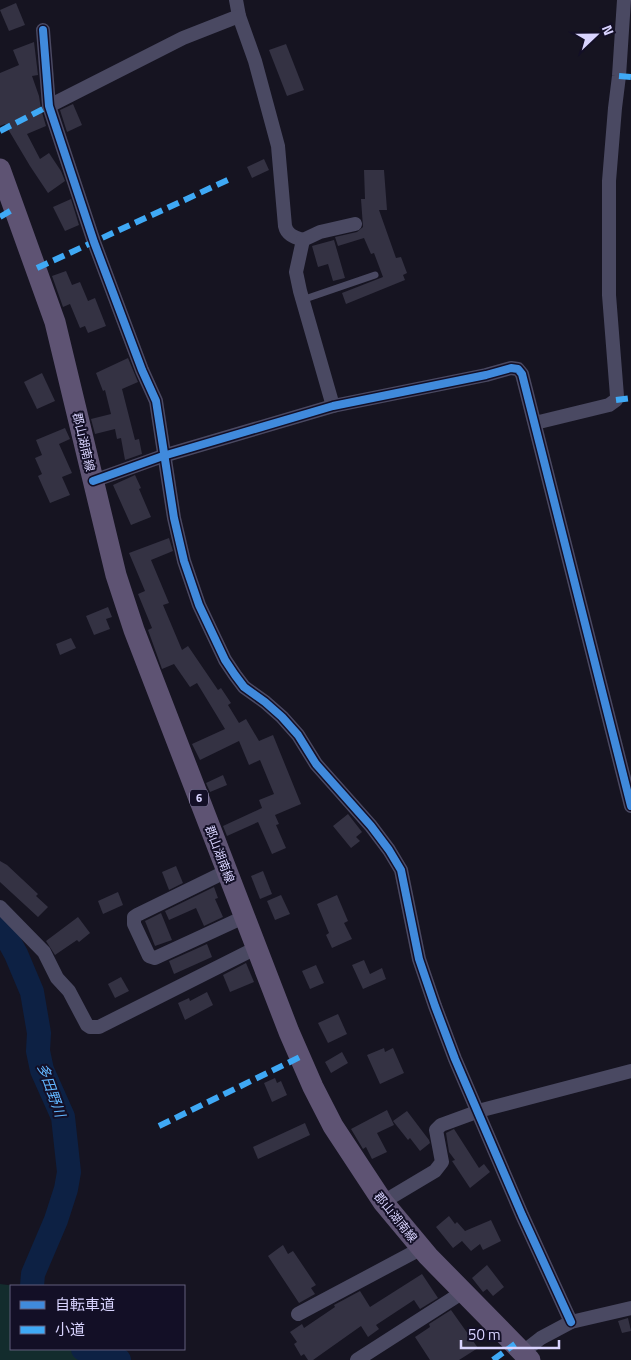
<svg xmlns="http://www.w3.org/2000/svg" width="631" height="1360" font-family="'Titillium Web','Noto Sans JP',sans-serif">
<rect width="100%" height="100%" fill="#161421"/>
<polygon fill="#132c2d" points="0,1284 16,1286 11,1286 11,1349 91,1349 101,1360 0,1360"/>
<g fill="none" stroke-linecap="round" stroke-linejoin="round">
<g stroke="#0d2144" stroke-width="24">
<polyline points="0,925 16,954 32,992 39,1033 38,1051 42,1070 63,1117 69,1172 66,1189 56,1220 33,1274 32,1286"/>
<polyline points="83,1349 100,1352 119,1360"/>
</g>
</g>
<g fill="#343243">
<polygon points="16,3 25,25 9,31 0,10"/>
<polygon points="34,42 38,75 32,76 39,96 41,109 46,126 27,134 40,159 49,153 61,171 65,181 48,193 30,166 5,124 0,126 0,73 19,65 13,50"/>
<polygon points="286,44 304,90 287,96 269,50"/>
<polygon points="73,104 82,125 67,132 60,110"/>
<polygon points="264,159 269,170 252,178 247,167"/>
<polygon points="364,170 384,170 387,210 379,210 396,258 401,257 407,273 403,275 405,280 346,304 342,293 383,277 374,253 371,254 364,238 338,246 335,237 357,232 363,227 361,199 365,199"/>
<polygon points="71,199 79,225 65,231 53,207"/>
<polygon points="334,240 345,278 333,281 328,264 318,267 312,246"/>
<polygon points="66,271 72,285 80,282 88,301 95,298 106,326 88,333 85,326 80,328 70,304 63,307 52,276"/>
<polygon points="128,358 138,382 122,389 135,440 139,439 142,454 125,460 121,438 117,439 115,429 95,434 91,419 111,414 105,390 103,391 96,373"/>
<polygon points="42,373 55,401 37,409 24,382"/>
<polygon points="65,428 70,439 59,444 72,473 62,477 70,495 50,503 38,476 42,474 35,458 42,455 36,440"/>
<polygon points="135,475 141,488 139,489 151,517 131,525 113,485"/>
<polygon points="169,538 173,551 151,560 169,603 163,605 182,650 188,646 218,690 221,688 231,703 228,705 239,723 246,719 259,741 273,735 301,804 275,815 279,824 276,825 286,848 272,854 258,822 227,836 223,826 262,808 259,800 274,794 260,760 249,765 239,741 200,760 192,744 225,729 197,683 190,687 174,664 162,669 148,630 152,628 138,594 145,591 129,553"/>
<polygon points="108,607 112,617 106,619 110,629 94,635 86,616"/>
<polygon points="71,638 76,648 60,655 56,644"/>
<polygon points="223,775 227,785 210,792 206,783"/>
<polygon points="348,814 362,832 356,837 360,841 351,848 333,826"/>
<polygon points="0,861 7,865 38,894 36,896 48,907 38,917 0,882"/>
<polygon points="176,866 183,883 169,890 162,872"/>
<polygon points="263,871 272,894 260,899 251,876"/>
<polygon points="214,887 218,898 215,899 223,917 204,926 196,908 169,920 165,911"/>
<polygon points="118,892 123,905 103,914 98,901"/>
<polygon points="281,895 290,914 275,920 267,901"/>
<polygon points="337,895 348,921 344,923 352,939 332,948 326,935 329,933 317,904"/>
<polygon points="161,913 172,940 155,946 145,921"/>
<polygon points="78,917 90,933 79,942 77,940 55,955 46,941"/>
<polygon points="207,944 212,957 174,974 169,961"/>
<polygon points="364,960 370,974 382,968 386,979 363,989 352,965"/>
<polygon points="246,963 254,982 230,992 223,975"/>
<polygon points="316,965 324,983 310,989 302,971"/>
<polygon points="121,977 129,991 115,998 108,984"/>
<polygon points="207,992 213,1005 185,1020 178,1003 189,998 190,1001"/>
<polygon points="338,1014 347,1034 328,1043 318,1023"/>
<polygon points="384,1048 385,1052 393,1048 404,1073 380,1084 367,1055"/>
<polygon points="342,1052 348,1063 331,1073 325,1062"/>
<polygon points="275,1078 277,1083 281,1081 287,1095 272,1102 264,1083"/>
<polygon points="387,1110 394,1125 377,1133 387,1152 372,1159 366,1147 363,1149 351,1129"/>
<polygon points="407,1111 429,1140 430,1143 420,1151 410,1138 408,1140 393,1121"/>
<polygon points="305,1123 310,1135 258,1159 253,1147"/>
<polygon points="454,1129 479,1168 484,1164 490,1172 470,1188 452,1161 455,1160 449,1152 446,1133"/>
<polygon points="449,1216 455,1224 457,1222 465,1231 491,1220 501,1241 483,1250 480,1244 471,1251 462,1241 453,1248 436,1227"/>
<polygon points="283,1245 288,1254 293,1251 316,1285 311,1288 315,1294 299,1303 268,1256"/>
<polygon points="487,1265 504,1287 493,1296 487,1289 483,1292 472,1278"/>
<polygon points="422,1274 438,1298 420,1309 414,1300 376,1325 379,1329 368,1337 361,1326 313,1360 308,1360 304,1354 301,1356 294,1344 297,1342 290,1332 302,1324 304,1328 335,1307 334,1305 360,1291 370,1307"/>
<polygon points="451,1310 478,1348 459,1360 430,1360 415,1337 430,1327 429,1324"/>
<polygon points="628,1318 631,1331 622,1333 618,1321"/>
</g>
<g fill="none" stroke-linecap="round" stroke-linejoin="round">
<polyline stroke="#4a4962" stroke-width="7" points="302,300 375,275"/>
<g stroke="#4a4962" stroke-width="14">
<path d="M 236,0 L 239,16 L 255,61 L 278,146 L 285,226 C 287,235 294,237 303,240"/>
<polyline points="43,30 49,106 94,242 142,370 156,401 174,518 184,561 199,605 225,660 235,675 244,687 265,702 282,717 298,735 316,764 371,826 389,850 401,870 419,959 435,1006 455,1059 522,1215 571,1322"/>
<polyline points="49,106 183,38 239,16"/>
<polyline points="333,406 300,291 296,272 303,240 320,232 355,224"/>
<polyline points="535,423 609,405 616,400 617,396 609,295 609,181 615,108 619,76 624,0"/>
<polyline points="93,481 163,456 333,406 486,375 511,368 518,369 522,374 631,806"/>
<polyline points="227,871 137,915 134,917 134,924 149,956 155,958 244,917"/>
<polyline points="0,907 44,952 57,978 69,991 87,1025 90,1027 99,1027 256,948"/>
<polyline points="383,1202 435,1171 442,1162 436,1130 441,1125 482,1110 631,1071"/>
<polyline points="298,1314 422,1248"/>
<polyline points="523,1352 541,1338 571,1322 631,1308"/>
<polyline points="357,1360 463,1292"/>
</g>
<polyline stroke="#5e5373" stroke-width="21" points="0,169 55,322 116,575 134,630 289,1032 313,1087 333,1126 383,1202 428,1256 530,1360"/>
<g stroke="#3fa9f5" stroke-width="6" stroke-dasharray="12 6" stroke-linecap="butt">
<polyline points="619,76 631,77"/>
<polyline points="0,131 49,106"/>
<polyline points="0,217 15,208"/>
<polyline points="37,268 230,179"/>
<polyline points="616,400 631,398"/>
<polyline points="159,1126 300,1057"/>
<polyline points="493,1360 515,1344"/>
</g>
<defs>
<g id="cycleway">
<polyline points="43,30 49,106 94,242 142,370 156,401 174,518 184,561 199,605 225,660 235,675 244,687 265,702 282,717 298,735 316,764 371,826 389,850 401,870 419,959 435,1006 455,1059 522,1215 571,1322"/>
<polyline points="93,481 163,456 333,406 486,375 511,368 518,369 522,374 631,806"/>
</g>
</defs>
<use href="#cycleway" stroke="#130f26" stroke-width="11"/>
<use href="#cycleway" stroke="#408adc" stroke-width="8"/>
</g>
<g text-anchor="middle" dominant-baseline="central" stroke-width="4" stroke-linejoin="round" paint-order="stroke">
<rect fill="#130f26" stroke="#9e99be" stroke-width="1" x="190" y="789.5" width="18" height="17" rx="4"/>
<g font-size="11" font-weight="bold" fill="#d9d4ff">
<text x="199" y="798">6</text>
</g>
<g font-size="12" fill="#d9d4ff" stroke="#130f26">
<text transform="translate(84 442) rotate(77)">郡山湖南線</text>
<text transform="translate(220 854) rotate(69)">郡山湖南線</text>
<text transform="translate(396 1217) rotate(51)">郡山湖南線</text>
</g>
<g font-size="14" font-style="italic" fill="#62b6ff" stroke="#130f26">
<text transform="translate(52 1090) rotate(70)">多田野川</text>
</g>
</g>
<rect x="10" y="1285" width="175" height="65" fill="#130f26" stroke="#625e7d"/>
<rect x="20" y="1301" width="25" height="8" fill="#408adc" stroke="#625e7d"/>
<text x="55" y="1310" font-size="15" fill="#d9d4ff">自転車道</text>
<rect x="20" y="1326" width="25" height="8" fill="#3fa9f5" stroke="#625e7d"/>
<text x="55" y="1335" font-size="15" fill="#d9d4ff">小道</text>
<g transform="translate(596 35) rotate(68)" stroke="#130f26" stroke-width="4" paint-order="stroke">
<path d="M0-4L9 19L0 12L-9 19Z" fill="#d9d4ff"/>
<text y="-8" font-size="14" font-weight="bold" text-anchor="middle" fill="#d9d4ff">N</text>
</g>
<path d="M461 1340v8h98v-8" fill="none" stroke="#d9d4ff" stroke-width="2.5"/>
<text x="468" y="1340" font-size="15" fill="#d9d4ff" stroke="#130f26" stroke-width="4" paint-order="stroke">50 m</text>
</svg>
